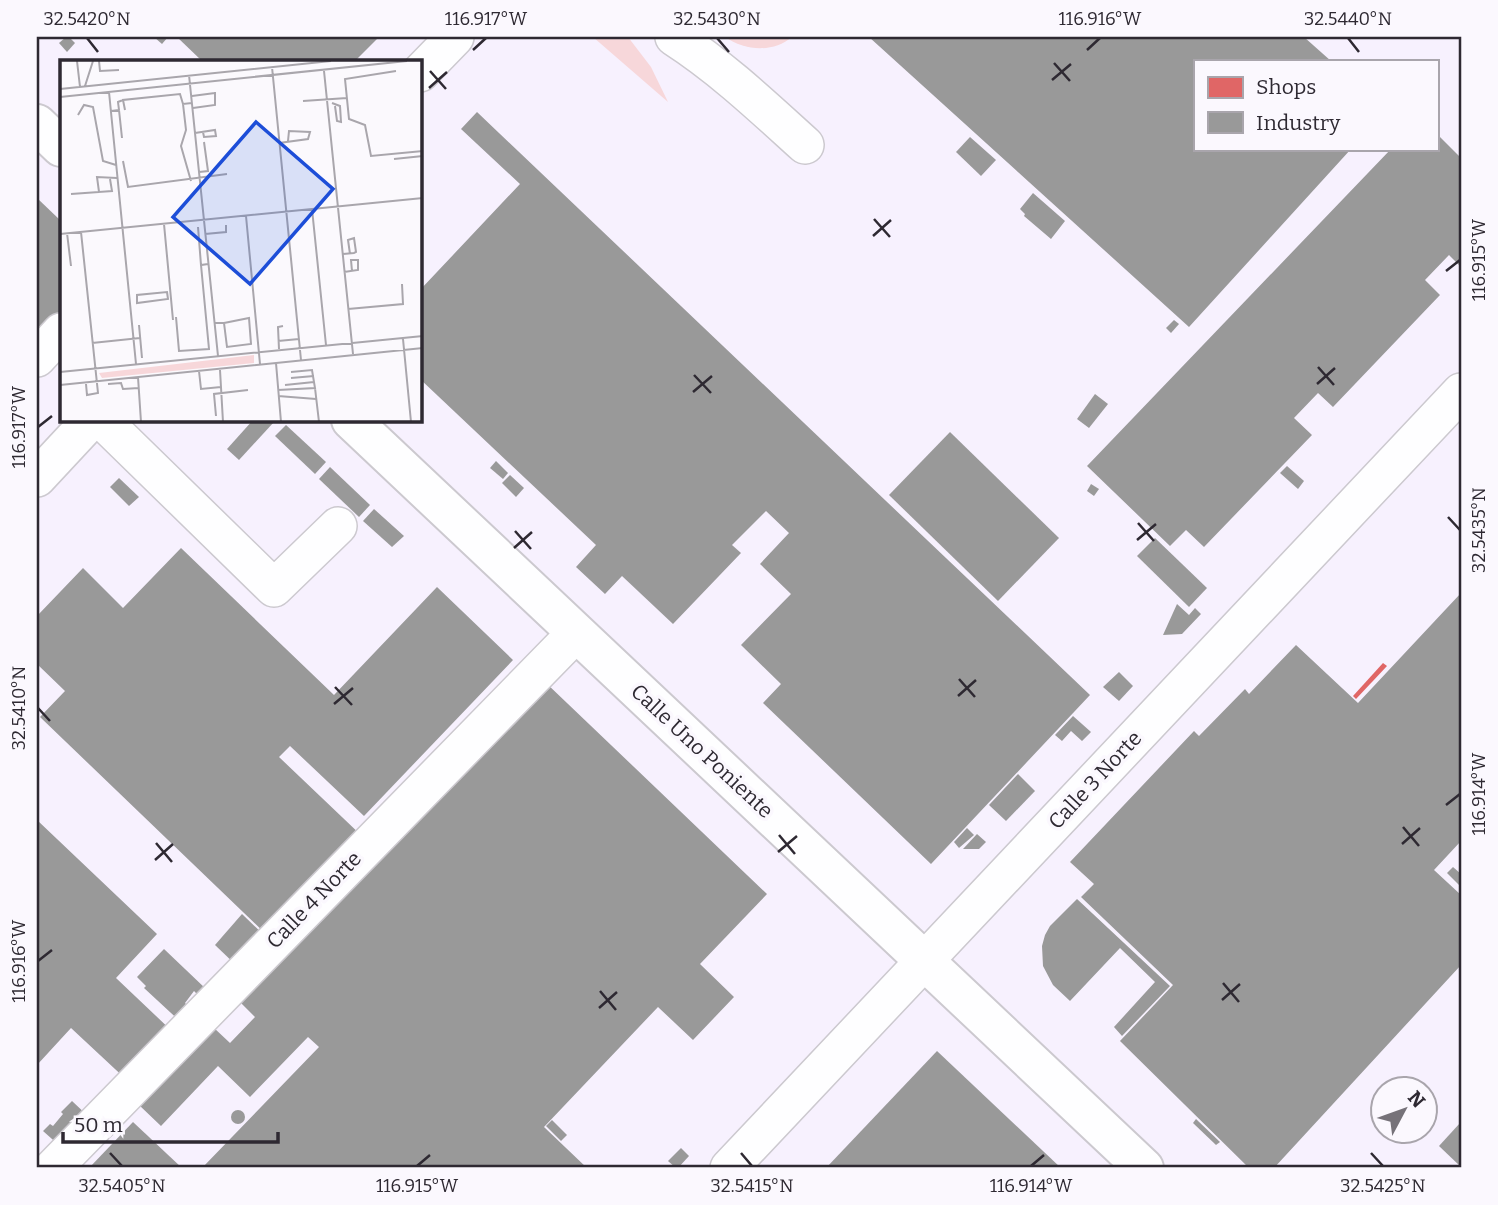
<svg xmlns="http://www.w3.org/2000/svg" width="1498" height="1205" font-family="Bitter,serif">
<rect width="100%" height="100%" fill="#fbf9fd"/>
<path fill="#f7f1fe" fill-rule="evenodd" d="M 37,37 L 1461,37 L 1461,1168 L 37,1168 ZM 61,61 L 420,61 L 420,420 L 61,420 ZM 1195,61 L 1437,61 L 1437,149 L 1195,149 ZM 1382,1090 L 1424,1090 L 1424,1132 L 1382,1132 Z"/>
<g fill="#f7d7da">
<polygon points="593,37 628,37 651,67 668,102"/>
<path d="M 725,37 L 792,37 C 773,53 745,51 725,37 Z"/>
</g>
<polygon fill="#e06666" points="1383,663 1387,666 1356,699 1353,696"/>
<g fill="#999">
<polygon points="66,37 69,37 75,43 67,52 59,43"/>
<polygon points="154,37 168,37 162,44"/>
<polygon points="177,37 379,37 355,61 202,61"/>
<polygon points="869,37 1304,37 1331,61 1195,61 1195,149 1351,149 1189,327"/>
<polygon points="477,112 1090,695 931,864 763,703 781,684 741,645 791,594 760,564 789,533 766,511 732,545 741,553 673,624 622,576 605,594 576,567 596,545 420,379 420,290 520,184 461,129"/>
<polygon points="1437,134 1461,158 1461,267 1449,255 1425,280 1440,295 1333,407 1318,393 1294,418 1312,435 1204,547 1186,530 1170,546 1087,466 1391,149 1437,149"/>
<polygon points="970,137 996,160 981,176 956,152"/>
<polygon points="1033,193 1065,221 1051,239 1024,216 1025,214 1020,209"/>
<polygon points="37,198 61,221 61,314 37,340"/>
<polygon points="1174,320 1179,324 1171,333 1166,328"/>
<polygon points="1095,394 1108,404 1089,428 1077,419"/>
<polygon points="253,420 272,420 274,422 239,460 227,449"/>
<polygon points="286,425 326,462 315,474 275,436"/>
<polygon points="950,432 1059,538 998,601 889,495"/>
<polygon points="496,461 508,473 503,479 490,468"/>
<polygon points="1287,466 1304,481 1298,489 1280,473"/>
<polygon points="330,467 370,505 359,517 319,479"/>
<polygon points="510,475 524,488 516,497 502,483"/>
<polygon points="119,478 139,497 129,506 110,487"/>
<polygon points="1091,484 1099,489 1094,496 1087,491"/>
<polygon points="374,509 404,536 392,547 363,521"/>
<polygon points="1155,538 1207,588 1189,607 1137,556"/>
<polygon points="181,548 334,695 437,587 513,660 364,816 290,746 279,757 364,838 269,937 40,717 65,691 37,664 37,616 83,568 123,608"/>
<polygon points="1461,593 1461,841 1434,870 1461,895 1461,965 1274,1168 1249,1168 1120,1041 1173,985 1081,897 1094,884 1070,862 1194,731 1199,736 1245,689 1249,694 1296,645 1358,703"/>
<polygon points="1177,604 1189,615 1195,608 1201,614 1182,634 1163,635"/>
<polygon points="1119,672 1133,686 1119,701 1103,687"/>
<polygon points="545,682 767,894 700,964 734,997 693,1040 658,1007 544,1127 587,1168 202,1168 319,1047 308,1037 250,1097 218,1066 161,1126 139,1105 213,1027 230,1043 255,1017 240,1002"/>
<polygon points="1073,716 1091,732 1082,741 1071,731 1062,741 1055,735"/>
<polygon points="1018,774 1035,791 1006,821 989,805"/>
<polygon points="37,820 157,934 116,978 175,1034 130,1083 71,1028 37,1065"/>
<polygon points="967,828 974,835 959,848 954,842"/>
<polygon points="977,834 986,842 979,849 963,849"/>
<polygon points="1453,867 1461,874 1461,887 1447,873"/>
<polygon points="1077,899 1170,986 1122,1036 1114,1027 1155,982 1120,948 1070,1001 1053,985 1043,966 1042,946 1045,935 1050,926"/>
<polygon points="242,914 266,937 238,967 215,945"/>
<polygon points="164,949 206,989 199,996 194,991 185,1003 195,1013 184,1025 144,988 146,986 137,977"/>
<polygon points="937,1051 1061,1168 826,1168"/>
<polygon points="72,1101 90,1118 61,1147 43,1131 50,1124 53,1126 63,1114 61,1112"/>
<circle cx="238" cy="1117" r="7"/>
<polygon points="1196,1119 1220,1142 1216,1145 1193,1123"/>
<polygon points="552,1120 567,1135 561,1141 546,1126"/>
<polygon points="133,1122 182,1168 91,1168 90,1167"/>
<polygon points="1460,1123 1461,1125 1461,1167 1439,1146"/>
<polygon points="681,1148 689,1156 678,1168 676,1168 668,1161"/>
</g>
<g fill="none" stroke-linecap="round" stroke-linejoin="round">
<defs>
<g id="minor">
<path d="M 674,37 C 722,68 763,107 805,145"/>
<polyline points="420,73 455,37"/>
<polyline points="37,358 61,332"/>
<polyline points="102,420 274,588 338,526"/>
<polyline points="37,478 91,420"/>
<polyline points="53,1168 576,633"/>
<polyline points="729,1168 1461,392"/>
</g>
<g id="major">
<polyline points="37,124 61,147"/>
<polyline points="351,420 1144,1168"/>
</g>
</defs>
<use href="#minor" stroke="#ccc9cf" stroke-width="40"/>
<use href="#major" stroke="#ccc9cf" stroke-width="42"/>
<use href="#minor" stroke="#fefeff" stroke-width="37"/>
<use href="#major" stroke="#fefeff" stroke-width="38"/>
</g>
<path fill="none" stroke="#2e2932" stroke-width="2.5" d="M 87,38 L 98,52M 717,38 L 729,52M 1348,38 L 1359,52M 473,50 L 486,38M 1087,50 L 1100,38M 1054,63 L 1070,81M 430,71 L 446,89M 1052,80 L 1071,64M 429,88 L 447,72M 874,219 L 890,237M 873,236 L 891,220M 1446,271 L 1460,260M 1318,367 L 1334,385M 694,375 L 711,393M 1317,384 L 1335,368M 693,392 L 712,376M 38,427 L 52,416M 1448,517 L 1460,530M 1138,523 L 1154,541M 515,531 L 531,549M 1137,540 L 1156,524M 514,548 L 532,532M 959,679 L 975,697M 335,687 L 352,705M 958,696 L 976,680M 334,704 L 353,688M 38,708 L 50,721M 1446,805 L 1460,794M 1403,827 L 1419,846M 779,835 L 795,854M 156,843 L 172,862M 1402,844 L 1420,828M 778,852 L 797,836M 155,860 L 173,844M 38,961 L 52,950M 1223,983 L 1239,1002M 600,991 L 616,1010M 1222,1000 L 1240,984M 599,1008 L 617,992M 110,1153 L 122,1166M 741,1153 L 752,1166M 1371,1153 L 1383,1166M 417,1166 L 430,1155M 1031,1166 L 1044,1155"/>
<g text-anchor="middle" dominant-baseline="central" stroke-width="7" stroke-linejoin="round" paint-order="stroke">
<g font-size="21" fill="#2e2932" stroke="#fbf8fe">
<text transform="translate(702 751) rotate(43)">Calle Uno Poniente</text>
<text transform="translate(1095 780) rotate(-47)">Calle 3 Norte</text>
<text transform="translate(314 900) rotate(-46)">Calle 4 Norte</text>
</g>
</g>
<g transform="translate(60 60)">
<rect width="362" height="362" fill="#fbf9fd"/>
<path d="M 194,295 L 194,303 L 42,318 L 39,313 Z" fill="#f7d7da"/>
<path fill="none" stroke="#a9a6ac" stroke-width="2" d="M 17,1 L 20,27M 39,1 L 40,11 L 59,10M 212,7 L 241,300M 264,11 L 293,294M 336,11 L 285,19 L 289,59 L 305,65 L 311,96 L 363,91M 129,15 L 158,296M 25,26 L 33,1M 0,29 L 271,1M 49,32 L 76,304M 132,36 L 155,33M 0,37 L 347,1M 243,41 L 287,38M 272,43 L 280,46 L 281,62 L 277,61 L 275,46M 123,44 L 126,70 L 121,86 L 131,121M 133,48 L 155,45 L 155,32M 59,50 L 62,78M 65,50 L 63,40 L 120,34 L 123,44 L 132,43M 51,51 L 59,50 L 58,42 L 63,40M 18,55 L 24,45 L 33,47 L 43,101 L 56,105M 135,73 L 155,70 L 156,76 L 144,77 L 143,72M 219,83 L 248,79 L 250,72 L 229,71 L 228,81M 334,99 L 363,96M 63,101 L 68,127 L 167,114M 139,112 L 148,111 L 144,82M 50,119 L 52,131 L 39,132 L 37,117 L 57,118M 11,134 L 39,132M 252,149 L 266,285M 186,156 L 200,304M 104,164 L 113,260M 138,167 L 141,205 L 148,204M 21,172 L 38,333 L 27,335 L 26,324M 7,173 L 11,206M 0,174 L 363,138M 145,174 L 166,172 L 166,165M 283,194 L 294,193 L 296,192 L 294,178 L 288,180 L 290,194M 284,212 L 298,210 L 298,200 L 291,200 L 292,211M 107,232 L 108,239 L 77,243 L 77,235 ZM 288,249 L 343,244 L 342,224M 116,257 L 119,291 L 149,289 L 141,205M 155,263 L 164,263 L 167,287 L 191,284 L 189,258 L 164,263M 79,265 L 82,298M 343,279 L 351,362M 218,281 L 239,279M 32,283 L 80,278M 219,289 L 218,267 L 223,266M 216,303 L 221,362M 160,310 L 163,362M 139,311 L 141,329 L 161,327M 0,312 L 363,276M 78,317 L 81,362M 231,318 L 254,316M 48,324 L 61,323 L 63,329 L 79,328M 0,325 L 363,288M 225,325 L 254,322M 255,328 L 259,362M 218,330 L 255,328 L 252,310 L 231,312M 218,336 L 256,339M 156,356 L 154,334 L 188,330"/>
<path fill="#1d4ed8" fill-opacity="0.15" stroke="#1d4ed8" stroke-width="3.5" d="M 196,62 L 273,129 L 190,224 L 113,157 Z"/>
<rect width="362" height="362" fill="none" stroke="#2e2932" stroke-width="3.5"/>
</g>
<rect width="1498" height="1205" fill="none" stroke="#fbf8fe" stroke-width="77"/>
<rect x="1194" y="60" width="245" height="91" fill="#fbf8fe" stroke="#a9a5ac" stroke-width="2"/>
<rect x="1208" y="77" width="35" height="21" fill="#e06666" stroke="#a9a5ac" stroke-width="2"/>
<text x="1256" y="94" font-size="21" fill="#2e2932">Shops</text>
<rect x="1208" y="112" width="35" height="21" fill="#999999" stroke="#a9a5ac" stroke-width="2"/>
<text x="1256" y="130" font-size="21" fill="#2e2932">Industry</text>
<g transform="translate(1404 1110) rotate(49)"><circle r="33" fill="#fbf8fe" stroke="#a9a5ac" stroke-width="2"/>
<path d="M0-5L12 26L0 18L-12 26Z" fill="#767279"/>
<text y="-10" font-size="19" font-weight="bold" text-anchor="middle" fill="#2e2932">N</text>
</g>
<path d="M63 1132v10h215v-10" fill="none" stroke="#2e2932" stroke-width="3.5"/>
<text x="74" y="1132" font-size="21" fill="#2e2932" stroke="#fbf8fe" stroke-width="5" paint-order="stroke">50 m</text>
<rect x="38" y="38" width="1422" height="1128" fill="none" stroke="#2e2932" stroke-width="2.5"/>
<g font-size="18" text-anchor="middle" fill="#2e2932">
<text x="87" y="25">32.5420°N</text>
<text x="486" y="25">116.917°W</text>
<text x="717" y="25">32.5430°N</text>
<text x="1100" y="25">116.916°W</text>
<text x="1348" y="25">32.5440°N</text>
<text transform="translate(1479 260) rotate(-90)" y="6">116.915°W</text>
<text transform="translate(19 427) rotate(-90)" y="6">116.917°W</text>
<text transform="translate(1479 530) rotate(-90)" y="6">32.5435°N</text>
<text transform="translate(19 708) rotate(-90)" y="6">32.5410°N</text>
<text transform="translate(1479 794) rotate(-90)" y="6">116.914°W</text>
<text transform="translate(19 961) rotate(-90)" y="6">116.916°W</text>
<text x="122" y="1192">32.5405°N</text>
<text x="417" y="1192">116.915°W</text>
<text x="752" y="1192">32.5415°N</text>
<text x="1031" y="1192">116.914°W</text>
<text x="1383" y="1192">32.5425°N</text>
</g>
</svg>
